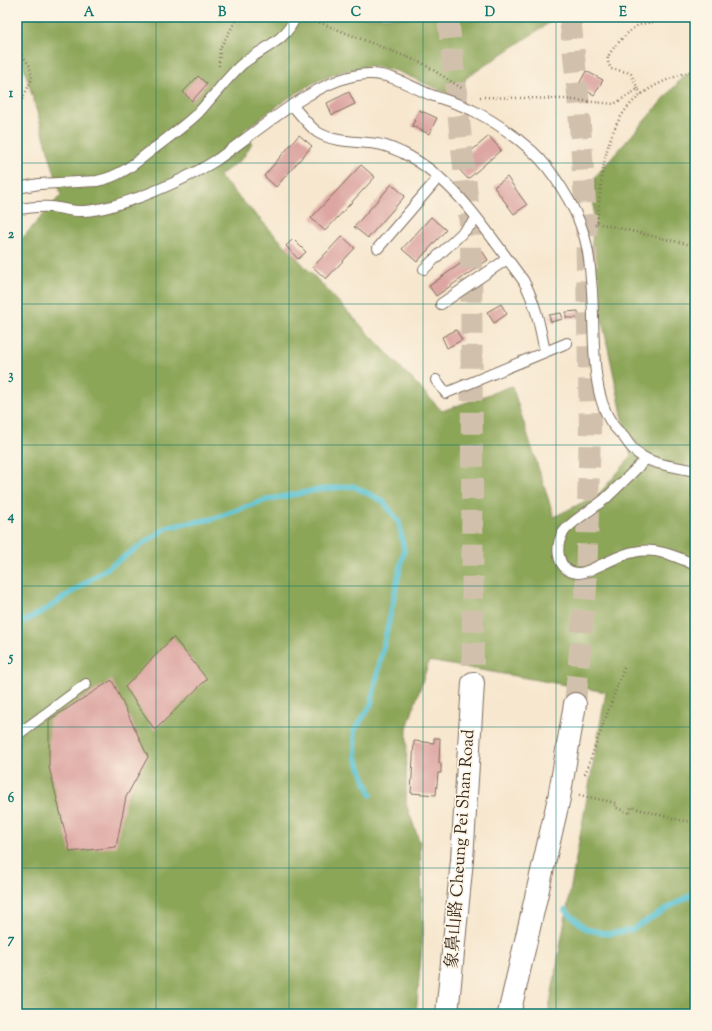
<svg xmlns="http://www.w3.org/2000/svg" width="712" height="1031" font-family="'Sorts Mill Goudy','Noto Serif TC',serif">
<rect width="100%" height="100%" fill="#fcf5e5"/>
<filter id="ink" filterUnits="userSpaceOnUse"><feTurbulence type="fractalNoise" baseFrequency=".025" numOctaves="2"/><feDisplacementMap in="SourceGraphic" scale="8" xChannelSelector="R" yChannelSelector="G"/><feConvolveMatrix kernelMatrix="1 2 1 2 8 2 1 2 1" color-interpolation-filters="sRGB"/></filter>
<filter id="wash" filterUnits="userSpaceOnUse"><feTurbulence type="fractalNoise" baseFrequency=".012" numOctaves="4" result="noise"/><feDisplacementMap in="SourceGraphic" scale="16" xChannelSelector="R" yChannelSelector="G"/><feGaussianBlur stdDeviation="0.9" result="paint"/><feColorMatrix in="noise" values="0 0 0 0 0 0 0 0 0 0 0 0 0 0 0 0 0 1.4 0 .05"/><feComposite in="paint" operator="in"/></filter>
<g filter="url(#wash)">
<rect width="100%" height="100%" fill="#f7e7cf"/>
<g fill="#8ca659" stroke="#64683c">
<polygon points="17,17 558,17 466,78 458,98 397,71 370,66 343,71 315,82 287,99 243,131 252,143 243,158 219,176 442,411 512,386 554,517 599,494 631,457 591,267 595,177 683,77 695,71 695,1014 548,1014 606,692 429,661 407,728 406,804 420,843 423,933 416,1014 17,1014 17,244 61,195 17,43"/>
<polygon points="574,17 634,17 621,23"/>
</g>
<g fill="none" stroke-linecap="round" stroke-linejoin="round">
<g stroke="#57c1d2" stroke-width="5.5">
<polyline points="17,621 25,621 47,609 168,527 212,519 266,500 317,490 353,486 383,501 399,522 404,550 371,705 354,731 356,757 371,795"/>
<polyline points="565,910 586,929 608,934 631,930 680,901 695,893"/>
</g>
</g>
<g id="blocks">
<g fill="#dda6a2">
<polygon points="586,71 603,80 594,95 578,86"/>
<polygon points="198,76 207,84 192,101 183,92"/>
<polygon points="349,92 355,104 332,115 327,103"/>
<polygon points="419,110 437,118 429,134 412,126"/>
<polygon points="299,135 312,146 276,187 264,176"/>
<polygon points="489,136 501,150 468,179 455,165"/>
<polygon points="361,165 375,177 325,231 311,218"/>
<polygon points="507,177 527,205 514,214 494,187"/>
<polygon points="392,184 405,196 368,238 354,227"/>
<polygon points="431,217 446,230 417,262 402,249"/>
<polygon points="342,236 355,248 326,279 313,267"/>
<polygon points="293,239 306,252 298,259 286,246"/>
<polygon points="481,249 488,260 436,296 429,286"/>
<polygon points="501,304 507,314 494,323 487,312"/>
<polygon points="578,311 579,318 566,318 566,312"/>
<polygon points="561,313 563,319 551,322 549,315"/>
<polygon points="456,330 462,340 447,348 442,337"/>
<polygon points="173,637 207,679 155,730 125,687"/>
<polygon points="112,680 148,757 126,797 116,847 70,852 49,767 49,720"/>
<polygon points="434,738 440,738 439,763 441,763 441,773 438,773 436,795 411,793 414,741 434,743"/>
</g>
</g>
</g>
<g filter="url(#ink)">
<use href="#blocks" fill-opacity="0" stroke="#7d6c5c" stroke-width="1"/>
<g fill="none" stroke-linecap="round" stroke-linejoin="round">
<g stroke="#d1c1ac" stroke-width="22" stroke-dasharray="22 11" stroke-linecap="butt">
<polyline points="448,17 471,233 473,683"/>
<polyline points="570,17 578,94 586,218 590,427 586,588 575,704"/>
</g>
<defs>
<g id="service">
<path d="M 292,105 C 300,114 308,125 317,132 C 334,143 357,141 377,144 C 386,145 394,149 403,153 C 456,179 488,234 523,280 C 536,303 540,327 545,352"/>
<path d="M 17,188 L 39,184 L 97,181 C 118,177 132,166 148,153 C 165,140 182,128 198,113 C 213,97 225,80 241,65 C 260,49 286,42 295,17"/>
<path d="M 17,209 C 28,208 40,206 51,207 C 62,208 73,212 84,211 C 103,210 122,203 140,197 C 166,187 195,174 218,159 C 257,132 320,75 368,74 C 391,73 411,87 431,95 C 445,100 459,104 472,110 C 494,121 514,135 532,151 C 552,169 575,206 583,232 C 588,247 590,264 591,280 C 596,322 588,386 611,422 C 614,427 619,432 624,437 C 628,443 633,451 640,455 C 653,465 679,467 695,471"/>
<polyline points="378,248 439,177"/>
<polyline points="424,269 477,219"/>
<polyline points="441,304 507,259"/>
<polyline points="436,380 446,393 567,343"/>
<path d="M 646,459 C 633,472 619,486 605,499 C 593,509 576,518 566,529 C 554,541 555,571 577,573 C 585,574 595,567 603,564 C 612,560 623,554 634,552 C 655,547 676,556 695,565"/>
<polyline points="17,735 86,684"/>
</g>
<g id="trunk">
<polyline points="447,1014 462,860 473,683"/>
<polyline points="509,1014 559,798 575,704"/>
</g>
</defs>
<use href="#service" stroke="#7d6c5c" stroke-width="12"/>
<use href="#trunk" stroke="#7d6c5c" stroke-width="24"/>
<g stroke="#7d6c5c" stroke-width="2.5" stroke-dasharray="1 3" stroke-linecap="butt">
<polyline points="308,18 422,63 463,89"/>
<polyline points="17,49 30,66 32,79 17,110"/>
<polyline points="219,66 220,48 238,17"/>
<path d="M 638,89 L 631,74 L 627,72 L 611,69 C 609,65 607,61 608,57 C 611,49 631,28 639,25 C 650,21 662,23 673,17"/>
<polyline points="480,97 564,99 614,104 638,89 642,94"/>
<polyline points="597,223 695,246"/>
<path d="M 595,225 L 597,223 C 602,179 602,123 642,94 C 658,82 677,76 695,70"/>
<polyline points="585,774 624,668"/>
<polyline points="579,795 616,803 615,807 630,814 631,807 679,820 695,822"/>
</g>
<use href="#service" stroke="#fff" stroke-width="10"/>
<use href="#trunk" stroke="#fff" stroke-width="22"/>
</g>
</g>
<path fill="none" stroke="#0f766e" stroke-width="1" stroke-opacity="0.55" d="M 156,17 L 156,1014M 289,17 L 289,1014M 423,17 L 423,1014M 556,17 L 556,1014M 17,163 L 695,163M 17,304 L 695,304M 17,445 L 695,445M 17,586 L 695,586M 17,727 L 695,727M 17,868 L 695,868"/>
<g text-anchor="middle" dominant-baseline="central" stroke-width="3.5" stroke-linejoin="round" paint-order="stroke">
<g font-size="17" fill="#3b2a1e" stroke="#fcf5e5">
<text transform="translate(461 849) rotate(-86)">象鼻山路 Cheung Pei Shan Road</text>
</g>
</g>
<rect width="712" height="1031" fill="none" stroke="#fcf5e5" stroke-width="44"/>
<rect x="22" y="22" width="668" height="987" fill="none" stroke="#0f766e" stroke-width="1.5"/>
<g font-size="13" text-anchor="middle" font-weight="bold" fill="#0f766e">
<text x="89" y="16">A</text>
<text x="222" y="16">B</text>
<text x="356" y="16">C</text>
<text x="490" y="16">D</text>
<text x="623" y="16">E</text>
<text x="11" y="97">1</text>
<text x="11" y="238">2</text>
<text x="11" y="379">3</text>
<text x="11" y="520">4</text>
<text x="11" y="661">5</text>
<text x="11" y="802">6</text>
<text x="11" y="943">7</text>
</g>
</svg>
